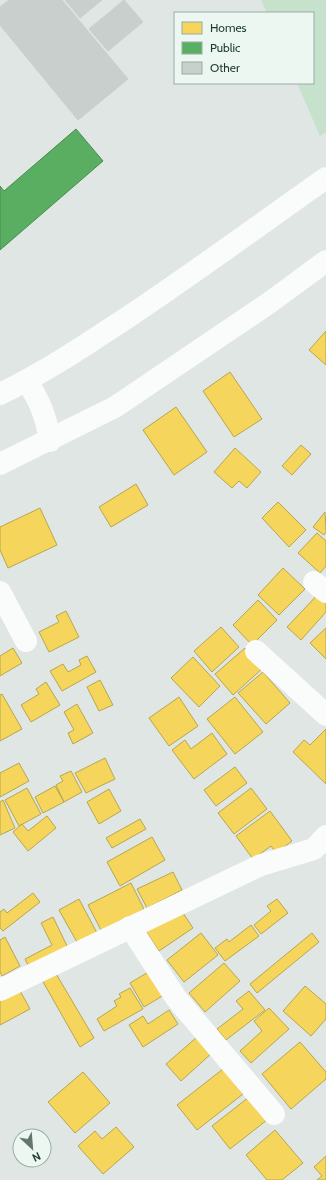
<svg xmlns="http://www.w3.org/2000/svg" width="326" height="1180" font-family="Cabin,sans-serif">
<rect width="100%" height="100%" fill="#e0e6e3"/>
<polygon fill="#c7e2cc" points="261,0 326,0 326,132 320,136 297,83 313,83 313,13 267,13"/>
<g fill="#f6d55c" stroke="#b5a74f">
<polygon points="326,331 326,365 309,350"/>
<polygon points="230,372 262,419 234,437 203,391"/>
<polygon points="176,407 207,452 174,475 143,430"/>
<polygon points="301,445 311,454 292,475 282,466"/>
<polygon points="235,448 261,472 247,488 239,481 232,488 214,472"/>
<polygon points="136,484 148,505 111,527 99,507"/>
<polygon points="278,502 306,530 289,547 262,518"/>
<polygon points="40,508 57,545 8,568 0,550 0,527"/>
<polygon points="325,512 326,532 324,535 313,527"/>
<polygon points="317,533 326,541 326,566 320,573 298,553"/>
<polygon points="283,568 305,589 279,615 258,595"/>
<polygon points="321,591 326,596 326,612 301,640 287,627"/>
<polygon points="258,600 277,620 252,645 233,625"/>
<polygon points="66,611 79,637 49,652 39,632 59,622 56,616"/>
<polygon points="221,627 239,647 212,672 194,651"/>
<polygon points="326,628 326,659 310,643"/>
<polygon points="13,648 22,663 0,676 0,656"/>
<polygon points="245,648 263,668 233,695 215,674"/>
<polygon points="87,656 96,672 62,691 50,671 63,664 68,672 81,665 79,660"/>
<polygon points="193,657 220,686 199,707 171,678"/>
<polygon points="263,672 290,703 266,724 238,693"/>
<polygon points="100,680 113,705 99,711 87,687"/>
<polygon points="46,682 60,705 31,722 21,705 39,694 36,689"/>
<polygon points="2,694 22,729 0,741 0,695"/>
<polygon points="179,697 198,726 169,746 149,718"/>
<polygon points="235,697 263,732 235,754 207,719"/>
<polygon points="77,704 93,733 73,744 68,733 74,730 64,712"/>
<polygon points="326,729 326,784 293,752 304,740 310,745"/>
<polygon points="212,733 227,754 194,779 172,750 185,740 191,749"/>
<polygon points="105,758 115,779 86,793 75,773"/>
<polygon points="19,763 29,781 0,797 0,773"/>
<polygon points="235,767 247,783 216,806 204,790"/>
<polygon points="71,771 82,792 64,802 56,785 63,781 60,776"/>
<polygon points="55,786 64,802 43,813 35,797"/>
<polygon points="27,788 41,814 19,826 5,800"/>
<polygon points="251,788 267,809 234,834 218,813"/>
<polygon points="109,789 121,811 99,824 87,802"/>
<polygon points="3,800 15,828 0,835 0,802"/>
<polygon points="270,811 292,841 276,853 271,846 253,859 236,836"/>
<polygon points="47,816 56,828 28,851 13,832 22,824 28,831"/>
<polygon points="140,819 146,829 112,848 106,838"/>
<polygon points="152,837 165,860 120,886 107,862"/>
<polygon points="173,872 182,890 147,908 137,889"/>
<polygon points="131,883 144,909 102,932 88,905"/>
<polygon points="33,893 40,902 3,931 0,928 0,912 4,909 7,913"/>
<polygon points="79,899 97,933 78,944 59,910"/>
<polygon points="277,899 288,913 261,934 254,925 271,911 267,906"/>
<polygon points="179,907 193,928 159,951 145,930"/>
<polygon points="53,917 69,950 30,969 25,959 52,945 41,923"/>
<polygon points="251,925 259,936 225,961 215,948 227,939 229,942"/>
<polygon points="201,933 218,955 184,982 167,960"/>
<polygon points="312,933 319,942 257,993 250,984"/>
<polygon points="5,937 20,966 2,976 0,972 0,940"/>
<polygon points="224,963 240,981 205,1012 189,993"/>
<polygon points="150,971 164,995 144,1007 130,983"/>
<polygon points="55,972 94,1038 80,1047 42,980"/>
<polygon points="305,986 326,1004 326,1019 311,1036 283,1011"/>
<polygon points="130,988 143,1009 104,1031 97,1019 117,1006 114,1001 121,997 119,994"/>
<polygon points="19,989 30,1009 0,1025 0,999"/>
<polygon points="249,991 265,1010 226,1040 217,1029 243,1009 236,1001"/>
<polygon points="269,1008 289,1029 251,1063 240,1051 262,1031 254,1021"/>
<polygon points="169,1010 178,1024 143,1047 129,1025 143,1016 148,1024"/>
<polygon points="197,1037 212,1053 181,1081 166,1064"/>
<polygon points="300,1042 326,1072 326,1079 291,1109 262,1074"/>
<polygon points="223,1069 243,1094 197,1130 177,1105"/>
<polygon points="83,1072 110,1103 75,1133 48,1102"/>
<polygon points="249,1097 267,1120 230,1149 212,1126"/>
<polygon points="116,1127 134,1147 103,1174 78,1146 95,1131 102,1139"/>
<polygon points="275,1130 303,1163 282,1180 267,1180 246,1155"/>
<polygon points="326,1156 326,1180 317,1180 322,1176 314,1167"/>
</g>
<polygon fill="#5aae61" stroke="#488c52" points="76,129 103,161 0,250 0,186 4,191"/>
<g fill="#c8cfcc" stroke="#c8cfcc">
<polygon points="9,0 62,0 128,79 78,120 0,25 0,7"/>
<polygon points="65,0 102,0 80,18"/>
<polygon points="124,0 143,22 108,51 89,29"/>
</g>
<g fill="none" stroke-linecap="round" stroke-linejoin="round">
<g stroke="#fafbfb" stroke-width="22">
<path d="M 27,381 C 40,402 46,416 50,441"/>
<path d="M 0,394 C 44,373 84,346 125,319 C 193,274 259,225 326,178"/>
<polyline points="0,464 115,407 269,303 326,261"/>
<polyline points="314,582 326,592"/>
<polyline points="0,592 26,641"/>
<polyline points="256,651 326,715"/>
<polyline points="130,927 176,998 274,1114"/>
<polyline points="0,990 261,865 314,849 326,836"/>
</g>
</g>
<rect x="174" y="12" width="140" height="72" fill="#edf7f1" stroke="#9aaca4"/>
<rect x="182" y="22" width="20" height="12" fill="#f6d55c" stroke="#9aaca4"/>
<text x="210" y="32" font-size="12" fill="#1d3b30">Homes</text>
<rect x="182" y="42" width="20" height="12" fill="#5aae61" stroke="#9aaca4"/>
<text x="210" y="52" font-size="12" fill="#1d3b30">Public</text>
<rect x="182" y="62" width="20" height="12" fill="#c8cfcc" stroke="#9aaca4"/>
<text x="210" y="72" font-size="12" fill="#1d3b30">Other</text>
<g transform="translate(32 1148) rotate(154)"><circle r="19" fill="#edf7f1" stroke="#9aaca4"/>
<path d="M0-3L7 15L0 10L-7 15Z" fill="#61776f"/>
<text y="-6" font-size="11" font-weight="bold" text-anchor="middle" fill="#1d3b30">N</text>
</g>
</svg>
